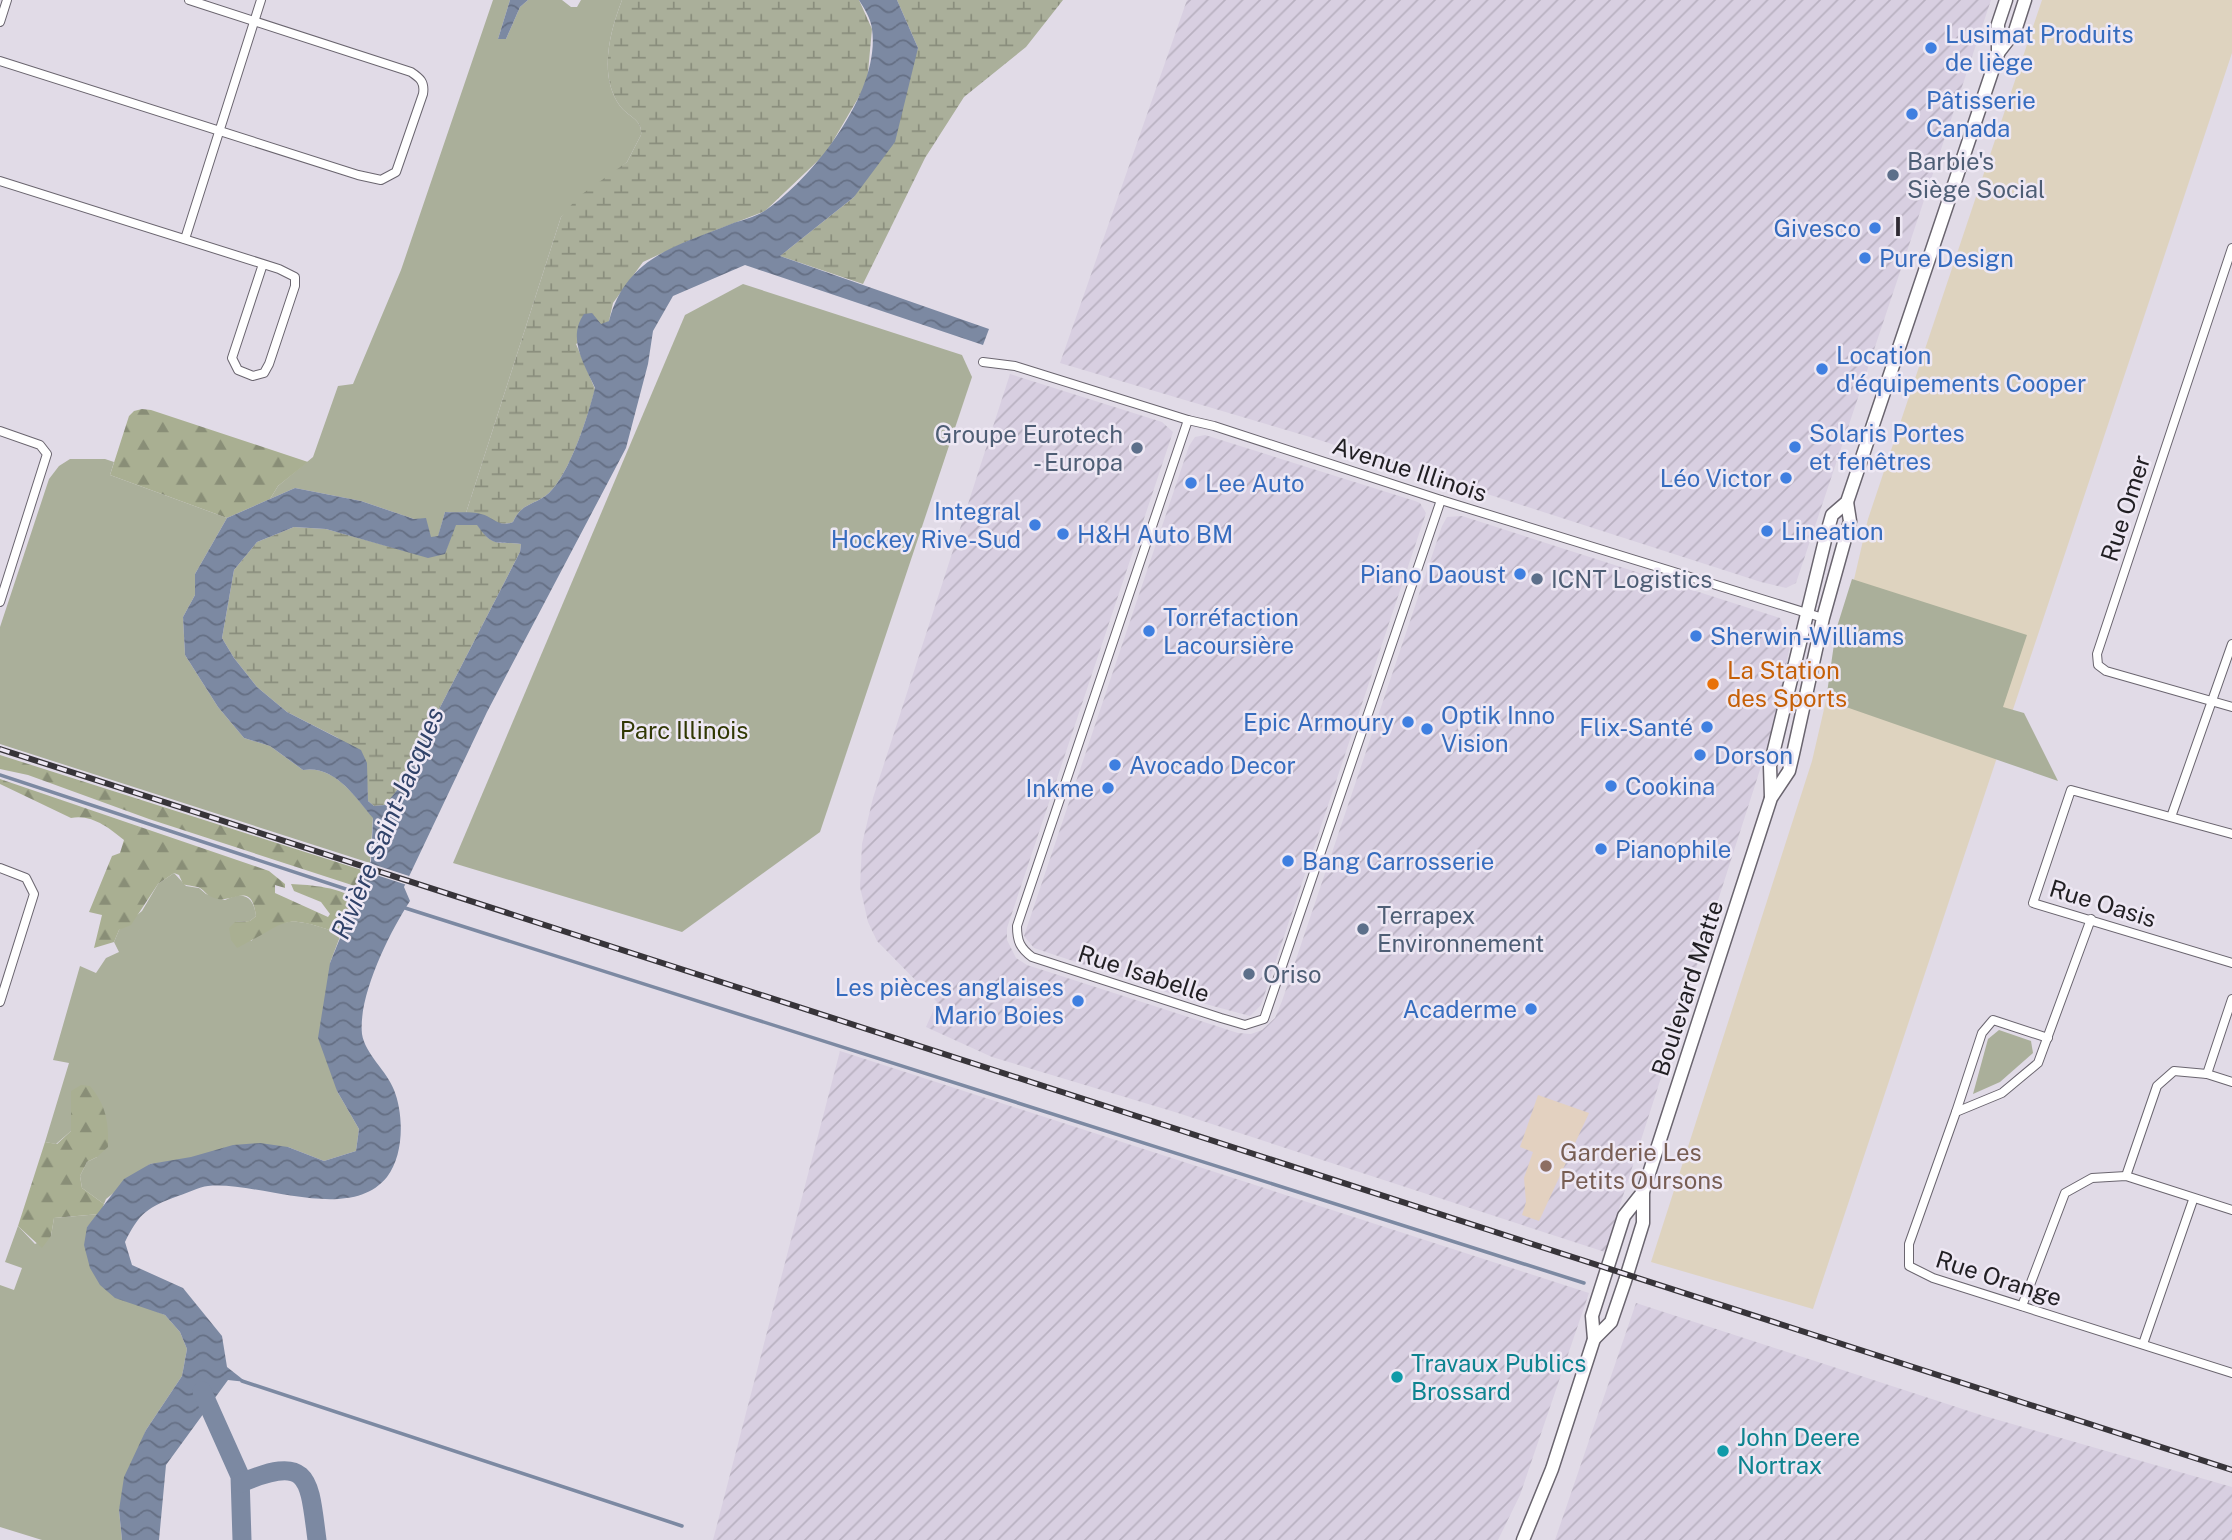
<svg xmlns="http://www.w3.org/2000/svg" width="2232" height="1540" font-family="'Public Sans',sans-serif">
<defs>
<pattern id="industrial-furrows" width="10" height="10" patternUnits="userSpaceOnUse" patternTransform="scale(1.75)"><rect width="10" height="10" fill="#d8cfe1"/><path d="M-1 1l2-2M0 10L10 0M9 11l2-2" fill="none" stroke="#b9b1c1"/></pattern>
<pattern id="forest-firs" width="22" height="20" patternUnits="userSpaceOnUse" patternTransform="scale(1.75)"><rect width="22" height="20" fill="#a9af92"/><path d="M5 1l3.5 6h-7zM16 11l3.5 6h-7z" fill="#898e77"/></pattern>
<pattern id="wetland-marsh" width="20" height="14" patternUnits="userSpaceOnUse" patternTransform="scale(1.75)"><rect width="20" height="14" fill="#aaaf9a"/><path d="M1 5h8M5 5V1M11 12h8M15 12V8" fill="none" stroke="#8a8e7d"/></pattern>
<pattern id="water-waves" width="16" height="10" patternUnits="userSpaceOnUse" patternTransform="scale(1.75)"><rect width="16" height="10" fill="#7c89a2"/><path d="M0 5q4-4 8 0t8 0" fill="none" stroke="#656f84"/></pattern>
</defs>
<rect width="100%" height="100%" fill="#e1dbe7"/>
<polygon fill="#ded3bf" points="2042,0 2232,0 2232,53 1813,1309 1651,1262 1812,761 1868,519"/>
<g fill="url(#industrial-furrows)">
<polygon points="1187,0 1991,0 1796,583 1786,588 1761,582 1310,437 1060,363"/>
<polygon points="1010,374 1162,422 1173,432 1007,928 1007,940 1016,958 1027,965 1238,1033 1251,1034 1262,1030 1275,1018 1282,1001 1442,526 1447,517 1462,516 1780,618 1790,645 1775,723 1605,1252 1178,1113 992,1057 926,1027 937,1002 877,941 868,922 860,887 862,844 873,798"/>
<polygon points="1205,435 1415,501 1420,503 1426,513 1261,1005 1250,1016 1187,999 1034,948 1024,936 1189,446 1195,437"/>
<polygon points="840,1051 1589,1293 1520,1495 1498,1540 713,1540"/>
<polygon points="1636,1303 1981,1415 2232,1487 2232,1540 1555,1540"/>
</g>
<polygon fill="#e3d1c0" points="1538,1095 1589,1113 1539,1221 1522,1215 1526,1202 1524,1178 1533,1152 1520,1147"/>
<g fill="#aaaf9a">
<path d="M 493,0 L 510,0 L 498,39 L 506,39 L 520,7 L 528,0 L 562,0 L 571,7 L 577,7 L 581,0 L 622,0 C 610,31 598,76 620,106 C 628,117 643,119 641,135 L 627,162 L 561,217 L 466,513 L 445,512 L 438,537 L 430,537 L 414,519 L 361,501 L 295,488 L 270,499 L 278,486 L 313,457 L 338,386 L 353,384 L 401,270 Z"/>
<polygon points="743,284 962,355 972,377 820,832 682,932 453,863 685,315"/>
<path d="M 70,459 L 105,459 L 114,462 L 110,475 L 227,518 L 195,574 L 195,595 L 183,617 L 185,655 L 218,707 L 244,738 L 270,746 L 303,770 C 335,765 354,796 373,817 L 370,863 L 0,744 L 0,627 L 49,479 L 59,466 Z"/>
<polygon points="1852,579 2027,635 2003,707 2024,713 2058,781 1826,700 1836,630"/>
<path d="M 174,873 L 186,886 L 199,888 L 206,894 L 225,900 C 243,891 254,896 256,916 L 250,921 L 235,922 L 251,941 C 283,912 304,921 341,934 L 330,963 L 337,1091 L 359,1129 L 356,1151 L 324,1161 L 288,1147 L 150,1164 L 106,1199 L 104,1204 L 82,1188 L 80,1176 L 87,1162 L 97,1157 L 71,1091 L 71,1131 L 56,1144 L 45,1142 L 69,1063 L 53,1060 L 80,966 L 96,973 L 106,958 L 119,952 L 114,942 L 119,930 L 142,911 L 158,884 Z"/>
<polygon points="1999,1030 2031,1041 2033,1053 2000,1082 1973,1094 1988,1039"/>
<polygon points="100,1214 87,1227 141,1305 165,1315 180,1332 187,1349 182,1376 146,1430 119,1510 122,1540 42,1540 0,1527 0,1285 14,1290 22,1268 5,1262 18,1226 35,1244 51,1236 54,1218"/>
</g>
<g fill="url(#forest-firs)">
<polygon points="142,409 151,410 308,462 278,486 270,499 227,518 110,475 129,416 134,411"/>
<polygon points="0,755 368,872 361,888 149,819 28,775 0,769"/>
<path d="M 0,779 L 269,871 L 285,884 L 285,888 L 275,885 L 275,893 L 328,917 L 330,914 L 321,902 L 294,891 L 291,884 C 310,885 343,887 356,901 L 341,934 C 279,912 291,921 237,948 L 231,940 L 229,928 L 235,922 L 250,921 L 256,916 C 251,879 234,905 214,898 C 207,896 205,891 200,888 C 196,886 188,886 183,884 L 179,875 L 174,873 L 158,884 L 131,925 L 119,930 L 114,942 L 94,948 L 102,915 L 89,912 L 112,856 L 120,853 L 124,840 C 109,828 92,814 71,818 L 0,784 Z"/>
<path d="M 81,1085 L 90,1086 C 106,1105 109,1122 108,1147 L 97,1157 L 87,1162 L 80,1176 L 82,1188 L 104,1204 L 100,1214 L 54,1218 L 51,1236 L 42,1248 L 18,1226 L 45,1142 L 57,1144 L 71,1131 L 71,1091 Z"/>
</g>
<g fill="url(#wetland-marsh)">
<path d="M 622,0 L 859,0 L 872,29 L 867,83 L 826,153 L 765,211 L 688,241 L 643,262 L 613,303 L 609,321 L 576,344 L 595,389 C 588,416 570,473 549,493 C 534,506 522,502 513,522 C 498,529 483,514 466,513 L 561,217 L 578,197 L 627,162 L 641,135 C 643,119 628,117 620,106 C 598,76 610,31 622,0 Z"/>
<polygon points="897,0 1063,0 1026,47 964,97 925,158 863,284 780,256 854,197 918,48"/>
<path d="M 477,524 C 493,548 496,541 521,544 L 520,552 L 398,789 L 386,805 L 374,806 L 368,801 L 367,783 L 338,738 L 287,712 L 257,687 L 234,658 L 222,638 L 234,570 L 257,542 L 294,527 L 326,529 L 409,552 L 445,553 L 455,525 Z"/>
</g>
<g fill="url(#water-waves)" fill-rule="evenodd">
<polygon points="510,0 528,0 520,7 506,39 498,39"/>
<path d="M 859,0 L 897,0 L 918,48 L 895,142 L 854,197 L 780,256 L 989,329 L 983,345 L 745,265 L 673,296 L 653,331 L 648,364 L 626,448 L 487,712 L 404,887 L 410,901 C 389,933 358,996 362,1034 C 365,1054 387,1071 394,1090 C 404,1115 404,1155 387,1177 C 349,1224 260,1181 208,1186 C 199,1187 188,1193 178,1196 C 148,1207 139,1213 125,1242 L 132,1265 L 183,1288 L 222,1336 L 227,1367 L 246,1382 L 228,1380 L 166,1465 L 159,1540 L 122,1540 L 119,1510 L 124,1477 L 146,1430 L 182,1376 L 187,1349 L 180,1332 L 165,1315 L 115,1298 L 100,1285 L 90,1268 L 84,1245 L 87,1227 L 124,1179 L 150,1164 L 191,1157 L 233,1145 L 260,1143 L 288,1147 L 324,1161 L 356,1151 L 359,1129 L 337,1091 L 318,1038 L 330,963 L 371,861 L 373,818 C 354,796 335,765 303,770 L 270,746 L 244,738 L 218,707 L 185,655 L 183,617 L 195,595 L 195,574 L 227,518 L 295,488 L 361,501 L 414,519 L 426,518 L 431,537 L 438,536 L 445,512 C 456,513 470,511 481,514 C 494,517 498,528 513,522 C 522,502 534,506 549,493 C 570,473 588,416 595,388 C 584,364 567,338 584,314 L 592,313 L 601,324 L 609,321 C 626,257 676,246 731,224 C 742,220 756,217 766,210 C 814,177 881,91 872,29 C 871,19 864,8 859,0 ZM 456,525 L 477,525 C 493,548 496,541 521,544 L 520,552 L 398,789 L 385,805 L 374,806 L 368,801 L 367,763 L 361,750 L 287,712 L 257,687 L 234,658 L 222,638 L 234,570 L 257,542 L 294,527 L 326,529 L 428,558 L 445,554 Z"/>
</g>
<polygon fill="#e1dbe7" points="369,863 409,876 407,885 367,872"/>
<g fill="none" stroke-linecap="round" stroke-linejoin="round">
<g stroke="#7c89a2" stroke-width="3.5">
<polyline points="0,775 364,895"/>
<polyline points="402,907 1584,1283"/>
<polyline points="242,1381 682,1526"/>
</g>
<g stroke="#7c89a2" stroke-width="19">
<polyline points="202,1391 240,1476 242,1540"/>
<path d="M 241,1483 C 311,1453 309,1480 317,1540"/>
</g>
<defs>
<g id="street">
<polyline points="0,22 7,0"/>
<path d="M 0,61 L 358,175 L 381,180 L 396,172 L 423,94 C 425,82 420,78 411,72 L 189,0"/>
<polyline points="0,181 279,269 295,277 295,286 269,364 264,373 253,376 238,370 232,358 263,264"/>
<polyline points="185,239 261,0"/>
<polyline points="2232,248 2097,654 2098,665 2106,671 2232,707"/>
<polyline points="983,362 1015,366 1188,420 1214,426 1441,500 1823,618"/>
<path d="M 1188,420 L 1017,926 C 1017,941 1020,948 1032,957 L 1221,1018 L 1245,1025 L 1264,1019 L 1441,500"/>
<polyline points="0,431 40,445 47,454 0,602"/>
<polyline points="2171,817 2232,644"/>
<polyline points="2232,834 2071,790 2033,903 2232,963"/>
<polyline points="0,868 26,878 34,894 0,1002"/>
<polyline points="2091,919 2038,1063 2002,1093 1956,1112 1909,1244 1909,1266 1933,1278 2232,1373"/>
<polyline points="2207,1074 2232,999"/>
<polyline points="1956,1112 1982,1033 1993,1020 2048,1038"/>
<polyline points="2126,1176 2157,1086 2174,1071 2207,1074 2232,1082"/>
<polyline points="2022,1306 2065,1193 2092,1178 2126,1176 2232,1210"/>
<polyline points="2143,1344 2193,1200"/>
</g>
<g id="secondary">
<polyline points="1998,53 2015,31 2025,0"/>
<polyline points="1771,797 1770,766 1826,536 1832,515 1847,502 1998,54 1998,24 2006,0"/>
<polyline points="1594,1339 1611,1322 1625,1281 1643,1223 1643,1192 1771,798 1789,771 1793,754 1823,618 1850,521 1847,502"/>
<polyline points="1523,1540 1552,1469 1594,1339 1592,1316 1624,1216 1643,1192"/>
</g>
</defs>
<use href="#street" stroke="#6a656f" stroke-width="10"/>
<use href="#secondary" stroke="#6a656f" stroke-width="15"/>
<use href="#street" stroke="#fff" stroke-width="8"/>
<use href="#secondary" stroke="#fff" stroke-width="12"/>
<defs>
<polyline id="rail" points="0,749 2232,1470"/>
</defs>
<use href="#rail" stroke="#373439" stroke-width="6"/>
<use href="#rail" stroke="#eee8f4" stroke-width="3.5" stroke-dasharray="10" stroke-linecap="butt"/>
</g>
<g fill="#3f7fe0" stroke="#eee8f4" stroke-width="2.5">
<circle cx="1931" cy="48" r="7"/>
<circle cx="1912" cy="114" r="7"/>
<circle cx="1875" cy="228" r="7"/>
<circle cx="1865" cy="258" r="7"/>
<circle cx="1822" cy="369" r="7"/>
<circle cx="1795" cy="447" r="7"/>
<circle cx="1786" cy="478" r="7"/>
<circle cx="1191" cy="483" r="7"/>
<circle cx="1035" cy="525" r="7"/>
<circle cx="1767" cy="531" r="7"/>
<circle cx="1063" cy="534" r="7"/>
<circle cx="1520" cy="574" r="7"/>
<circle cx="1149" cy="631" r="7"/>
<circle cx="1696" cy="636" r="7"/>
<circle cx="1408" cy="722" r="7"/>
<circle cx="1707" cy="727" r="7"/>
<circle cx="1427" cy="729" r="7"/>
<circle cx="1700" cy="755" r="7"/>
<circle cx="1115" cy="765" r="7"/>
<circle cx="1611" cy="786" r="7"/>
<circle cx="1108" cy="788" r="7"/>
<circle cx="1601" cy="849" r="7"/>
<circle cx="1288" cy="861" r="7"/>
<circle cx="1078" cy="1001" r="7"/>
<circle cx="1531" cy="1009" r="7"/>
</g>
<g fill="#5c6f8a" stroke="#eee8f4" stroke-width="2.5">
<circle cx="1893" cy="175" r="7"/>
<circle cx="1137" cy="448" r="7"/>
<circle cx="1537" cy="579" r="7"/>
<circle cx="1363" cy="929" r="7"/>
<circle cx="1249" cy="974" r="7"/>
</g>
<circle fill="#e8710a" stroke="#eee8f4" stroke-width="2.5" cx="1713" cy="684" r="7"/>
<circle fill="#8d6e63" stroke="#eee8f4" stroke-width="2.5" cx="1546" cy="1166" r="7"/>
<g fill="#0f9aa8" stroke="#eee8f4" stroke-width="2.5">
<circle cx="1397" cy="1377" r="7"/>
<circle cx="1723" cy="1451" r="7"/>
</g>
<g text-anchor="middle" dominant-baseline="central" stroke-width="5" stroke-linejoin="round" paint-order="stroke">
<g font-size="24" fill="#366cbe" stroke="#eee8f4" text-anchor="start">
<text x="1945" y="34">Lusimat Produits<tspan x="1945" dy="28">de liège</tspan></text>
<text x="1926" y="100">Pâtisserie<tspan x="1926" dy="28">Canada</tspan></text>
<text x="1861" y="228" text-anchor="end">Givesco</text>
<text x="1879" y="258">Pure Design</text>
<text x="1836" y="355">Location<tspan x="1836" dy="28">d'équipements Cooper</tspan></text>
<text x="1809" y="433">Solaris Portes<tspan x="1809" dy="28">et fenêtres</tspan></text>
<text x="1772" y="478" text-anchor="end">Léo Victor</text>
<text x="1205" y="483">Lee Auto</text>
<text x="1021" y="511" text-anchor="end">Integral<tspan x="1021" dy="28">Hockey Rive-Sud</tspan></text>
<text x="1781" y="531">Lineation</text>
<text x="1077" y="534">H&amp;H Auto BM</text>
<text x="1506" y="574" text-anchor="end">Piano Daoust</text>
<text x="1163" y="617">Torréfaction<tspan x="1163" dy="28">Lacoursière</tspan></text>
<text x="1710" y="636">Sherwin-Williams</text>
<text x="1441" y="715">Optik Inno<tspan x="1441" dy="28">Vision</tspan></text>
<text x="1394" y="722" text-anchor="end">Epic Armoury</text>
<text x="1693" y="727" text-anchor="end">Flix-Santé</text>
<text x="1714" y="755">Dorson</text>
<text x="1129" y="765">Avocado Decor</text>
<text x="1625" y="786">Cookina</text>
<text x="1094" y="788" text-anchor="end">Inkme</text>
<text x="1615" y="849">Pianophile</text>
<text x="1302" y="861">Bang Carrosserie</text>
<text x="1064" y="987" text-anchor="end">Les pièces anglaises<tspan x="1064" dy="28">Mario Boies</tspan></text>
<text x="1517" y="1009" text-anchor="end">Acaderme</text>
</g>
<g font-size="24" fill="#4e5e75" stroke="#eee8f4" text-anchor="start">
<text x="1907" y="161">Barbie's<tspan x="1907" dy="28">Siège Social</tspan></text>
<text x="1123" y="434" text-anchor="end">Groupe Eurotech<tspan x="1123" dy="28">- Europa</tspan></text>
<text x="1551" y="579">ICNT Logistics</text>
<text x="1377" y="915">Terrapex<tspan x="1377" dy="28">Environnement</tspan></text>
<text x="1263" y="974">Oriso</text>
</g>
<g font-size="24" fill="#211f23" stroke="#eee8f4">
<text transform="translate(1410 469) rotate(18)">Avenue Illinois</text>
<text transform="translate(2125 508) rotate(-72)">Rue Omer</text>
<text transform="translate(2103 903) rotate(17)">Rue Oasis</text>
<text transform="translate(1144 973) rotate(18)">Rue Isabelle</text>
<text transform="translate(1687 988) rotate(-72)">Boulevard Matte</text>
<text transform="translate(1999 1278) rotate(18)">Rue Orange</text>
</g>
<g font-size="24" fill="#c56008" stroke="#eee8f4" text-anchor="start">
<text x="1727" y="670">La Station<tspan x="1727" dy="28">des Sports</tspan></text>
</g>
<g font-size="24" fill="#313804" stroke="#eee8f4">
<text x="684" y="730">Parc Illinois</text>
</g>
<g font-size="24" fill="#785e54" stroke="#eee8f4" text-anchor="start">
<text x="1560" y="1152">Garderie Les<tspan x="1560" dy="28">Petits Oursons</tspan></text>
</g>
<g font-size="24" fill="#0d838f" stroke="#eee8f4" text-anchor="start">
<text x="1411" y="1363">Travaux Publics<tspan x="1411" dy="28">Brossard</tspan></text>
<text x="1737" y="1437">John Deere<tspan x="1737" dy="28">Nortrax</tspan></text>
</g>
<g font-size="26" font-weight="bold" fill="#2f2a33" stroke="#eee8f4">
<text x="1898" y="226">I</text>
</g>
<g font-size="26" font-style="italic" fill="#304269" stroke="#eee8f4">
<text transform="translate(387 823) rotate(-67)">Rivière Saint-Jacques</text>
</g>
</g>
</svg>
